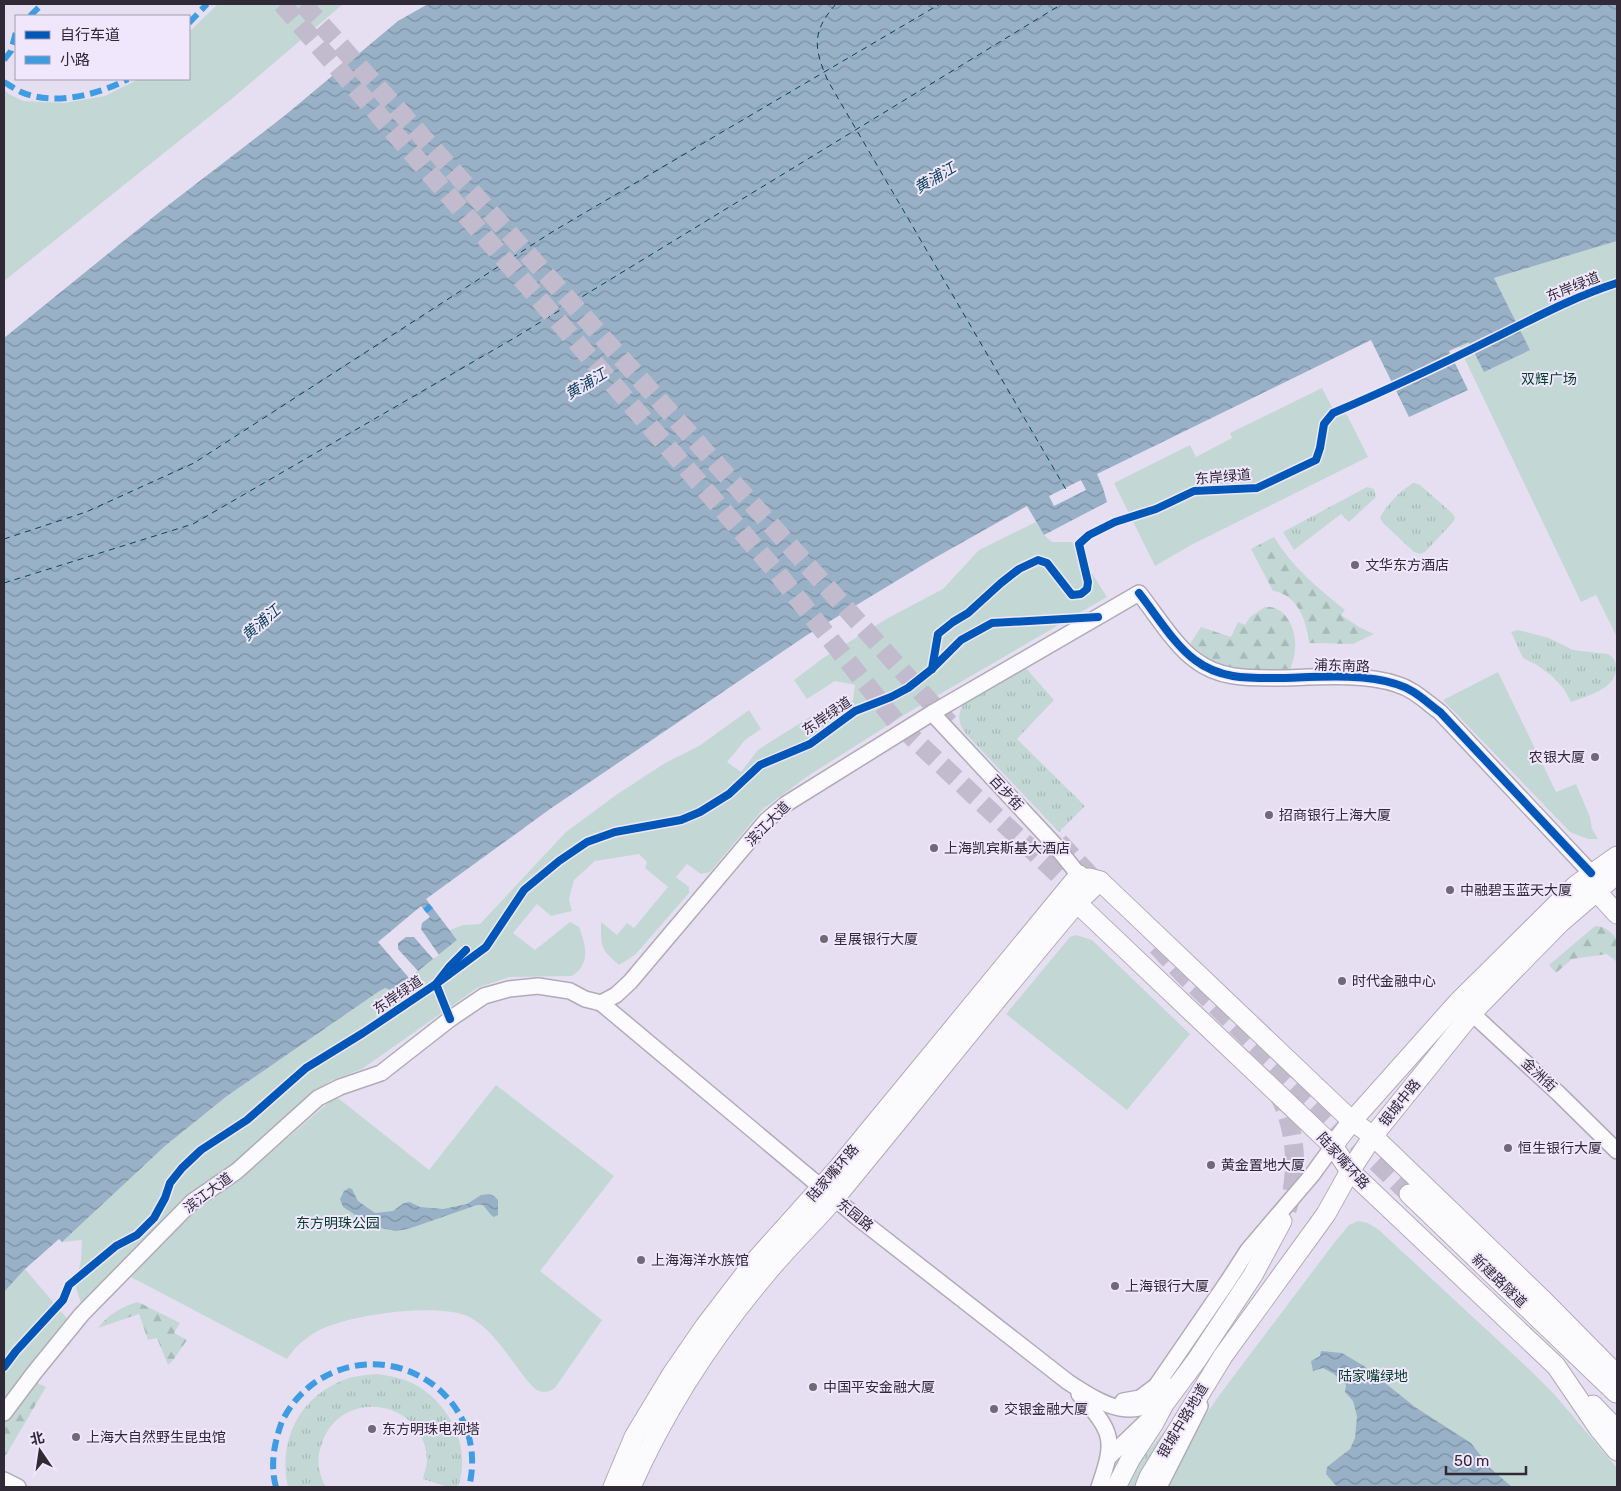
<svg xmlns="http://www.w3.org/2000/svg" width="1621" height="1491" font-family="Rubik,'Noto Sans SC',sans-serif">
<defs>
<pattern id="grass-tufts" width="24" height="20" patternUnits="userSpaceOnUse" patternTransform="scale(1.25)"><rect width="24" height="20" fill="#c3d8d5"/><path d="M3 7l-1-3M5 7V3M7 7l1-3M15 17l-1-3M17 17v-4M19 17l1-3" fill="none" stroke="#a8bab7"/></pattern>
<pattern id="forest-firs" width="22" height="20" patternUnits="userSpaceOnUse" patternTransform="scale(1.25)"><rect width="22" height="20" fill="#c3d8d5"/><path d="M5 1l3.5 6h-7zM16 11l3.5 6h-7z" fill="#a8bab7"/></pattern>
<pattern id="water-waves" width="16" height="10" patternUnits="userSpaceOnUse" patternTransform="scale(1.25)"><rect width="16" height="10" fill="#98b1c7"/><path d="M0 5q4-4 8 0t8 0" fill="none" stroke="#7c90a2"/></pattern>
</defs>
<rect width="100%" height="100%" fill="#e6dff2"/>
<g fill="url(#grass-tufts)">
<path d="M 1414,483 L 1420,485 L 1453,514 L 1455,518 L 1453,522 L 1425,552 L 1420,554 L 1414,552 L 1383,523 L 1380,518 C 1384,507 1403,488 1414,483 Z"/>
<polygon points="1367,487 1374,489 1376,497 1349,522 1341,514 1294,550 1283,532"/>
<path d="M 1518,630 L 1549,638 L 1573,650 L 1608,654 C 1613,657 1616,661 1616,667 C 1618,688 1587,696 1571,702 L 1564,689 L 1552,676 L 1537,665 L 1523,658 L 1511,632 Z"/>
<path d="M 1024,666 L 1054,700 L 1017,739 L 1085,806 L 1059,832 L 965,733 C 957,721 957,711 967,700 Z"/>
<path d="M 377,1374 C 390,1376 403,1378 414,1384 C 450,1403 472,1448 458,1487 L 448,1487 L 423,1479 C 424,1473 427,1466 427,1460 C 425,1400 342,1386 322,1443 C 316,1457 318,1474 326,1487 L 288,1487 C 278,1444 297,1400 339,1382 C 351,1376 364,1375 377,1374 Z"/>
<polygon points="1177,1415 1137,1487 1124,1487 1128,1477"/>
</g>
<g fill="url(#forest-firs)">
<path d="M 1274,537 C 1292,567 1318,588 1345,610 L 1341,615 L 1359,627 L 1374,634 L 1353,644 L 1309,643 C 1307,621 1297,594 1273,591 L 1251,549 Z"/>
<path d="M 1265,607 C 1286,605 1297,630 1295,649 C 1295,657 1292,664 1289,672 L 1238,672 L 1220,666 L 1188,647 L 1201,627 L 1231,637 L 1238,622 L 1245,625 L 1250,617 Z"/>
<path d="M 1595,926 C 1605,926 1611,932 1617,939 L 1617,962 L 1607,954 L 1572,959 L 1556,973 L 1549,965 Z"/>
<path d="M 138,1302 L 180,1323 L 174,1333 L 187,1340 L 174,1359 L 168,1365 L 157,1338 L 148,1340 L 139,1314 L 98,1328 C 108,1315 122,1306 138,1302 Z"/>
<polygon points="35,1382 46,1387 6,1455 4,1454 4,1423"/>
</g>
<g fill="#c3d8d5">
<polygon points="218,4 343,4 234,97 4,281 4,90 9,94 23,101 64,103 105,96 139,79 189,79 189,32"/>
<polygon points="1617,241 1617,635 1616,635 1596,595 1581,602 1459,347 1494,278"/>
<polygon points="1322,388 1333,409 1342,405 1368,457 1191,545 1155,566 1114,483 1190,445 1196,457 1232,438 1230,433"/>
<path d="M 1036,522 L 1044,535 L 1052,542 L 1072,542 L 1107,597 L 909,712 L 808,776 L 763,809 L 710,872 L 701,874 L 687,864 L 676,877 L 689,887 L 689,893 L 635,955 L 619,965 C 600,949 601,946 601,922 L 617,935 L 627,923 L 634,928 L 668,887 L 645,868 L 647,862 L 639,854 L 595,861 L 574,880 L 569,899 L 572,911 L 551,916 L 537,904 L 513,933 L 535,950 L 570,922 L 579,927 C 586,945 591,964 572,976 L 509,977 L 477,988 L 362,1069 L 330,1081 L 86,1303 L 81,1303 L 75,1285 L 81,1260 L 82,1240 L 62,1242 L 165,1146 L 227,1096 L 378,992 L 385,988 L 393,991 L 457,940 L 450,930 L 463,925 L 480,924 L 566,832 L 616,795 L 665,763 L 699,746 L 749,710 L 761,729 L 745,740 L 727,762 L 741,772 L 758,750 L 770,742 L 839,699 L 853,701 L 855,685 L 835,681 L 807,699 L 794,680 L 823,658 L 888,618 L 943,589 L 979,550 Z"/>
<polygon points="1498,672 1556,792 1576,784 1590,817 1592,829 1598,839 1588,839 1570,832 1443,700"/>
<polygon points="1076,935 1092,940 1190,1034 1127,1110 1006,1014 1070,937"/>
<path d="M 496,1085 L 614,1176 L 540,1271 L 602,1320 L 555,1388 C 547,1393 543,1393 535,1389 C 514,1368 497,1332 471,1318 C 441,1301 343,1315 314,1333 C 303,1340 294,1348 287,1359 L 131,1277 L 196,1209 L 243,1177 L 329,1102 L 338,1098 L 429,1170 Z"/>
<polygon points="1358,1221 1368,1223 1379,1230 1530,1370 1554,1394 1617,1468 1617,1487 1163,1487 1178,1456 1218,1397 1334,1243 1349,1225"/>
<polygon points="25,1269 70,1322 4,1404 4,1292"/>
</g>
<g fill="url(#water-waves)">
<polygon points="428,4 1617,4 1617,241 1494,278 1530,350 1484,372 1469,342 1449,351 1468,390 1409,417 1371,340 1097,474 1103,488 1107,502 1044,535 1027,506 931,560 807,635 550,809 426,899 457,940 393,991 385,988 378,992 227,1096 165,1146 62,1242 59,1239 25,1269 4,1292 4,338 162,210 283,117 398,21"/>
<polygon points="349,1188 352,1189 358,1201 375,1213 393,1211 404,1203 410,1202 420,1207 443,1209 467,1204 481,1195 489,1194 494,1196 498,1200 498,1215 494,1217 491,1215 483,1205 477,1205 408,1229 396,1231 381,1228 363,1220 343,1207 340,1199 344,1191"/>
<polygon points="1321,1351 1342,1353 1364,1366 1415,1407 1471,1443 1491,1469 1512,1487 1337,1487 1326,1474 1327,1467 1350,1449 1355,1438 1357,1416 1353,1401 1345,1392 1346,1385 1334,1374 1323,1368 1313,1371 1311,1361 1320,1356"/>
</g>
<g fill="#e6dff2">
<polygon points="1081,480 1086,490 1054,506 1049,496"/>
<polygon points="421,906 430,917 422,923 421,929 439,955 433,959 414,937 406,937 398,943 398,949 418,971 409,978 378,942"/>
</g>
<g fill="none" stroke-linecap="round" stroke-linejoin="round">
<g stroke="#0b3f59" stroke-width="1" stroke-dasharray="6 5" stroke-linecap="butt">
<path d="M 836,4 C 811,32 814,49 828,81 L 1068,493"/>
<polyline points="4,539 86,512 194,463 552,232 940,4"/>
<polyline points="4,583 193,524 516,337 1062,4"/>
</g>
<g stroke="#c2bbcd" stroke-width="19" stroke-dasharray="19 9" stroke-linecap="butt">
<polyline points="282,4 775,570 897,723 1081,896"/>
<polyline points="303,4 949,723"/>
<polyline points="1059,842 1100,886"/>
<polyline points="1157,946 1184,975 1409,1194"/>
<path d="M 1277,1091 C 1296,1127 1300,1171 1287,1210"/>
</g>
<defs>
<g id="minor">
<polyline points="932,713 1054,844 1079,875"/>
<path d="M 601,1003 L 858,1218 L 1068,1382 C 1102,1404 1138,1428 1169,1386"/>
<polyline points="1464,1006 1558,1093 1617,1151"/>
<path d="M 1079,1394 C 1113,1432 1116,1439 1099,1487"/>
<polyline points="1123,1401 1140,1398 1156,1386 1228,1281 1248,1250 1312,1175 1333,1146"/>
<path d="M 4,1413 L 34,1373 L 82,1314 L 192,1202 L 237,1171 L 318,1098 L 340,1087 L 381,1073 L 450,1019 L 484,996 L 509,989 L 538,986 L 570,991 L 585,999 L 601,1003 L 616,995 L 630,982 L 766,821 L 786,804 L 932,713 L 1139,593 C 1155,613 1175,646 1195,660 C 1221,680 1251,678 1282,678 C 1316,677 1364,673 1396,684 C 1414,689 1426,702 1440,712 L 1591,873"/>
<polyline points="1109,1457 1153,1415"/>
<polyline points="4,1480 18,1487"/>
<polyline points="1159,1487 1200,1406"/>
</g>
<g id="major">
<polyline points="1079,875 1077,903 1333,1146 1350,1171 1556,1366 1599,1429 1617,1451"/>
<polyline points="1089,878 1100,881 1352,1121 1373,1136 1541,1298 1617,1375"/>
<polyline points="1593,879 1596,891 1617,914"/>
<polyline points="1333,1146 1352,1121 1458,1002 1576,885 1617,856"/>
<polyline points="1409,1194 1616,1393"/>
<polyline points="1593,1405 1617,1430"/>
<polyline points="613,1487 634,1437 672,1374 705,1326 754,1262 839,1167 1079,875"/>
<path d="M 631,1487 C 665,1410 712,1338 766,1274 C 788,1247 813,1224 835,1198 C 916,1100 995,1000 1077,903 L 1100,881"/>
<polyline points="1116,1487 1131,1458 1154,1423 1164,1404 1196,1361 1253,1275 1282,1221"/>
<polyline points="1145,1487 1149,1477 1223,1356 1326,1214 1350,1171 1373,1136 1472,1013 1560,923 1617,874"/>
</g>
</defs>
<use href="#minor" stroke="#b1abb9" stroke-width="18"/>
<use href="#major" stroke="#b1abb9" stroke-width="21"/>
<use href="#minor" stroke="#fbfafd" stroke-width="15"/>
<use href="#major" stroke="#fbfafd" stroke-width="19"/>
<g stroke="#3e9ce2" stroke-width="6" stroke-dasharray="12 6" stroke-linecap="butt">
<polyline points="30,16 42,4"/>
<polyline points="189,23 207,4"/>
<polyline points="4,60 11,51 16,32"/>
<path d="M 4,82 C 9,85 15,89 21,92 C 54,106 98,95 128,79"/>
<polyline points="425,911 431,906"/>
<path d="M 276,1487 C 270,1466 274,1444 281,1424 C 288,1407 302,1391 317,1381 C 393,1332 491,1398 469,1487"/>
</g>
<defs>
<g id="cycleway">
<path d="M 1139,593 C 1155,613 1175,646 1195,660 C 1221,680 1251,678 1282,678 C 1316,677 1364,673 1396,684 C 1414,689 1426,702 1440,712 L 1591,873"/>
<path d="M 932,669 L 938,634 L 953,622 L 968,613 L 1001,583 L 1019,569 L 1038,560 L 1047,563 L 1072,595 L 1081,594 L 1087,589 L 1088,582 L 1079,544 L 1089,535 L 1115,522 L 1156,509 L 1194,491 L 1257,488 L 1316,460 L 1320,448 L 1324,424 L 1333,413 C 1387,390 1440,365 1492,339 C 1533,319 1573,297 1617,283"/>
<polyline points="450,1019 436,984 450,966 466,950"/>
<polyline points="4,1367 16,1351 63,1300 69,1285 116,1246 137,1235 154,1218 165,1198 170,1183 182,1168 201,1150 247,1120 306,1068 363,1033 436,984 486,947 524,890 559,861 587,842 615,832 681,820 700,812 729,794 760,765 810,744 855,711 891,697 908,688 932,669 961,640 992,623 1098,617"/>
</g>
</defs>
<use href="#cycleway" stroke="#f0e7fc" stroke-width="11"/>
<use href="#cycleway" stroke="#0057b8" stroke-width="8"/>
</g>
<g fill="#706978" stroke="#f0e7fc" stroke-width="2">
<circle cx="1355" cy="565" r="5"/>
<circle cx="1595" cy="757" r="5"/>
<circle cx="1269" cy="815" r="5"/>
<circle cx="934" cy="848" r="5"/>
<circle cx="1450" cy="890" r="5"/>
<circle cx="824" cy="939" r="5"/>
<circle cx="1342" cy="981" r="5"/>
<circle cx="1508" cy="1148" r="5"/>
<circle cx="1211" cy="1165" r="5"/>
<circle cx="641" cy="1260" r="5"/>
<circle cx="1115" cy="1286" r="5"/>
<circle cx="813" cy="1387" r="5"/>
<circle cx="994" cy="1409" r="5"/>
<circle cx="372" cy="1429" r="5"/>
<circle cx="76" cy="1437" r="5"/>
</g>
<g text-anchor="middle" dominant-baseline="central" stroke-width="4" stroke-linejoin="round" paint-order="stroke">
<g font-size="14" fill="#302a37" stroke="#f0e7fc">
<text transform="translate(1573 287) rotate(-22)">东岸绿道</text>
<text transform="translate(1223 477) rotate(-5)">东岸绿道</text>
<text transform="translate(1342 666) rotate(2)">浦东南路</text>
<text transform="translate(827 716) rotate(-34)">东岸绿道</text>
<text transform="translate(1006 793) rotate(47)">百步街</text>
<text transform="translate(768 824) rotate(-45)">滨江大道</text>
<text transform="translate(398 995) rotate(-34)">东岸绿道</text>
<text transform="translate(1539 1075) rotate(43)">金洲街</text>
<text transform="translate(1400 1103) rotate(-51)">银城中路</text>
<text transform="translate(1343 1161) rotate(48)">陆家嘴环路</text>
<text transform="translate(833 1173) rotate(-49)">陆家嘴环路</text>
<text transform="translate(208 1193) rotate(-37)">滨江大道</text>
<text transform="translate(855 1215) rotate(39)">东园路</text>
<text transform="translate(1499 1281) rotate(44)">新建路隧道</text>
<text transform="translate(1183 1421) rotate(-59)">银城中路地道</text>
</g>
<g font-size="14" fill="#003d29" stroke="#f0e7fc">
<text x="1549" y="379">双辉广场</text>
<text x="338" y="1223">东方明珠公园</text>
<text x="1373" y="1376">陆家嘴绿地</text>
</g>
<g font-size="14" fill="#302a37" stroke="#f0e7fc" text-anchor="start">
<text x="1365" y="565">文华东方酒店</text>
<text x="1585" y="757" text-anchor="end">农银大厦</text>
<text x="1279" y="815">招商银行上海大厦</text>
<text x="944" y="848">上海凯宾斯基大酒店</text>
<text x="1460" y="890">中融碧玉蓝天大厦</text>
<text x="834" y="939">星展银行大厦</text>
<text x="1352" y="981">时代金融中心</text>
<text x="1518" y="1148">恒生银行大厦</text>
<text x="1221" y="1165">黄金置地大厦</text>
<text x="651" y="1260">上海海洋水族馆</text>
<text x="1125" y="1286">上海银行大厦</text>
<text x="823" y="1387">中国平安金融大厦</text>
<text x="1004" y="1409">交银金融大厦</text>
<text x="382" y="1429">东方明珠电视塔</text>
<text x="86" y="1437">上海大自然野生昆虫馆</text>
</g>
<g font-size="15" font-style="italic" fill="#0b3f59" stroke="#f0e7fc">
<text transform="translate(935 178) rotate(-31)">黄浦江</text>
<text transform="translate(586 384) rotate(-31)">黄浦江</text>
<text transform="translate(261 623) rotate(-41)">黄浦江</text>
</g>
</g>
<rect width="1621" height="1491" fill="none" stroke="#302a37" stroke-width="10"/>
<rect x="15" y="15" width="175" height="65" fill="#f0e7fc" stroke="#a39bad"/>
<rect x="25" y="31" width="25" height="8" fill="#0057b8" stroke="#a39bad"/>
<text x="60" y="40" font-size="15" fill="#302a37">自行车道</text>
<rect x="25" y="56" width="25" height="8" fill="#3e9ce2" stroke="#a39bad"/>
<text x="60" y="65" font-size="15" fill="#302a37">小路</text>
<g transform="translate(40 1451) rotate(347)" stroke="#f0e7fc" stroke-width="4" paint-order="stroke">
<path d="M0-4L9 19L0 12L-9 19Z" fill="#302a37"/>
<text y="-8" font-size="14" font-weight="bold" text-anchor="middle" fill="#302a37">北</text>
</g>
<path d="M1446 1466v8h80v-8" fill="none" stroke="#302a37" stroke-width="2.5"/>
<text x="1454" y="1466" font-size="15" fill="#302a37" stroke="#f0e7fc" stroke-width="4" paint-order="stroke">50 m</text>
</svg>
